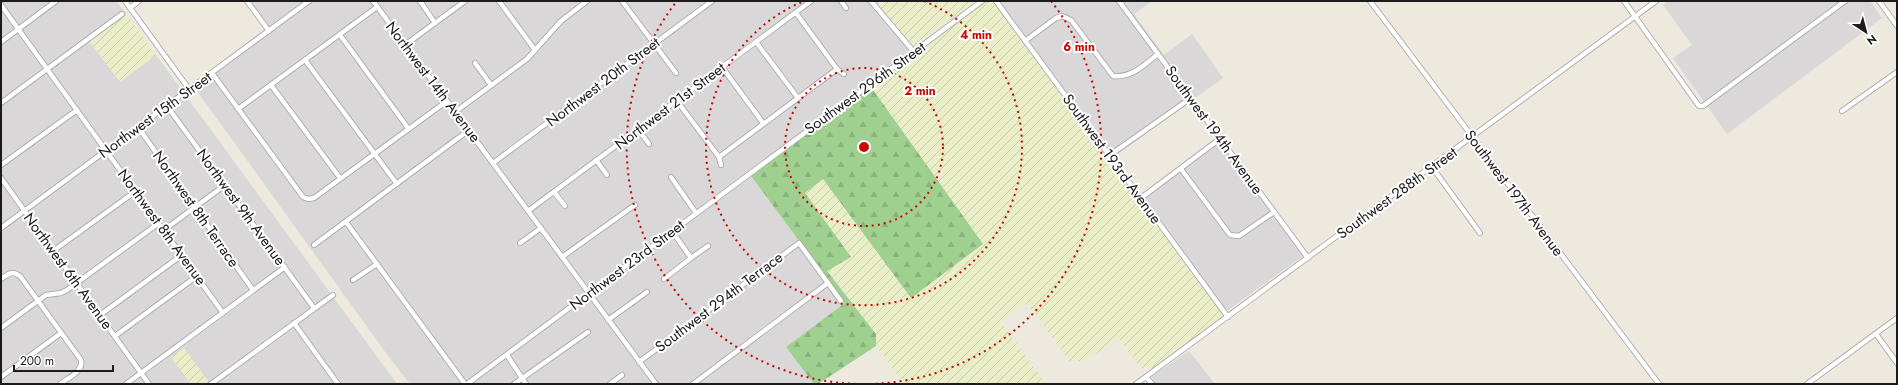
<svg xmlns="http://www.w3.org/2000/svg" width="1898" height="385" font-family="Jost,sans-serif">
<defs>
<pattern id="farmland-furrows" width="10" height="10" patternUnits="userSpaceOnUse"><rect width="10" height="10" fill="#e9eec8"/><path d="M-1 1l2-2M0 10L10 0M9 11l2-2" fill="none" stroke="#c7ccab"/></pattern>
<pattern id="forest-firs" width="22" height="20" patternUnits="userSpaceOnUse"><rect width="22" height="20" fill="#a0d090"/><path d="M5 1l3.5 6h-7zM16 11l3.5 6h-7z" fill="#89b27c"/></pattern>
</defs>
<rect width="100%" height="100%" fill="#ede9df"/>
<g fill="#d9d7d7">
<polygon points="1,1 116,1 126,14 89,41 120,82 156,55 397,384 206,384 209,382 171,357 191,384 1,384"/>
<polygon points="244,1 876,1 916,54 751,176 845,303 786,347 814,384 410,384 386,353 192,84 265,29"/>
<polygon points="995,1 1152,1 1134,14 1164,55 1192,34 1223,78 1111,159"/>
<polygon points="1668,1 1870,1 1882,18 1727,134 1673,58 1692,45 1663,5"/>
<polygon points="1221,142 1303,256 1224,313 1141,200"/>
<polygon points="1189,351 1215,384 1156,384 1151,377"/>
</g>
<g fill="url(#farmland-furrows)">
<polygon points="876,1 976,1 912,48"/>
<polygon points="984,1 995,1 1224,313 1217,321 1154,368 1141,368 1118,338 1087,360 1070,362 1027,303 1001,322 1046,384 904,384 876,346 876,334 826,270 851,257 805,193 823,179 911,298 983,244 871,87"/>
<polygon points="126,14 156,55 120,82 89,41"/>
<polygon points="184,348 209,382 206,384 191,384 171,357"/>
</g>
<polygon fill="url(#forest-firs)" points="871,87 983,244 911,298 823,179 805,193 851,257 827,271 876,334 876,346 818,384 814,384 786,347 845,303 751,176"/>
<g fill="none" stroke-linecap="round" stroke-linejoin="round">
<defs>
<g id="minor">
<polyline points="125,1 189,89"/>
<polyline points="247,1 269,31"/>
<polyline points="373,1 656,384"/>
<polyline points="420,1 435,23"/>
<polyline points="499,1 535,50"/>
<polyline points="622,1 676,73"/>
<polyline points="841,1 846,8"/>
<polyline points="871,1 914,52"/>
<polyline points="996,1 1228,317"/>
<polyline points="1119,1 1308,258"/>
<polyline points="1370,1 1659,384"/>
<polyline points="1624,1 1699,106 1703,106 1845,1"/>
<polyline points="1879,1 1897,26"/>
<polyline points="1,5 223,313"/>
<polyline points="130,8 139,1"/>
<polyline points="796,13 837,69 844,74"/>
<polyline points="340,35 408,128"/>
<path d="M 1025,41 L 1056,18 L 1062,16 L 1071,20 L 1113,76 C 1132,78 1144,65 1158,54"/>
<polyline points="1,42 56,1"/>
<polyline points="756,42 798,98"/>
<polyline points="405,45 465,1"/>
<polyline points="305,60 397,184"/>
<polyline points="475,63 491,85"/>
<polyline points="722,67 763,123"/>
<polyline points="212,73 303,197 308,199 314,198 447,101"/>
<polyline points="271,85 340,178"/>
<polyline points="677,101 719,157 721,165"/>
<polyline points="1,103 122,14"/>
<polyline points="167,106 314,308"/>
<polyline points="238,109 377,7"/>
<polyline points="1842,111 1897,72"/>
<polyline points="455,112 527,59 561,21 587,1"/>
<polyline points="138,127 253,290"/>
<polyline points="638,129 649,144"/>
<polyline points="1110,155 1191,98"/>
<polyline points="719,157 837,69"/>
<polyline points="596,160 607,175"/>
<polyline points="493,163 712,1"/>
<polyline points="1,165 77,110"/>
<polyline points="1432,167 1480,233"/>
<polyline points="1181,169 1230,235 1239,236 1274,212"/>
<polyline points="671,177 696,213"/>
<polyline points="1,178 149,384"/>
<polyline points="554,192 565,206"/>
<polyline points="1141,198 1221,138"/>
<polyline points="528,211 811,1"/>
<polyline points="346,222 465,384"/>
<polyline points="1,228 309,1"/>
<polyline points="164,230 225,185"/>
<polyline points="520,243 541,228"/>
<polyline points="314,245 469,130"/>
<polyline points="53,251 136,191"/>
<polyline points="562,257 635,205"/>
<polyline points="691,258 708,246"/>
<path d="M 1,279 C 8,274 12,270 20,276 L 81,360 C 84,371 68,378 60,384"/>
<polyline points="664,279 691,258 672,231"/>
<polyline points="353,280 377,264"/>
<polyline points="100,315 182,255"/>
<polyline points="608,320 647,292"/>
<polyline points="294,323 338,384"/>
<polyline points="1,328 46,295 61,293 67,290 159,223"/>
<polyline points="1876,334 1897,363"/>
<polyline points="115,336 197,276"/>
<polyline points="507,355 526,384"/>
<polyline points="639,362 799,243 841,301"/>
<polyline points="1,377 61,333"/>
<polyline points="1146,377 1152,384"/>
<polyline points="126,384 285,267"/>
<polyline points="211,384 333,295"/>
<polyline points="467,384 982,1"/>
<polyline points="514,384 588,332"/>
<polyline points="610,384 622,375"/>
<polyline points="693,384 828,283"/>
<polyline points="1136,384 1656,1"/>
<polyline points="1807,384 1897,318"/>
</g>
</defs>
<use href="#minor" stroke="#a2a2a2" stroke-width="6"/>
<use href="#minor" stroke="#fff" stroke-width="4.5"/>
</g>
<g fill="none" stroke="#c50a00" stroke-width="2" stroke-dasharray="2 4">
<circle cx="864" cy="147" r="79"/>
<path d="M924 1A158 158 0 1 1 804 1"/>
<path d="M862 384A237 237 0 0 1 677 1M1051 1A237 237 0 0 1 866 384"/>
</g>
<g text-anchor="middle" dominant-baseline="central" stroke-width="4" stroke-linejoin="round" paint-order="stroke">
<g font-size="15" fill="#1b1b1b" stroke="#fff">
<text transform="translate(433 82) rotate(53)">Northwest 14th Avenue</text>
<text transform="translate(603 82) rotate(-37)">Northwest 20th Street</text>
<text transform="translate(865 88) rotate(-36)">Southwest 296th Street</text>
<text transform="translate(670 106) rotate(-37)">Northwest 21st Street</text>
<text transform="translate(155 115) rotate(-36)">Northwest 15th Street</text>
<text transform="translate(1214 130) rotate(54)">Southwest 194th Avenue</text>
<text transform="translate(1112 159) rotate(54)">Southwest 193rd Avenue</text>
<text transform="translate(1397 193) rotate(-36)">Southwest 288th Street</text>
<text transform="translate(1514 193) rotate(53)">Southwest 197th Avenue</text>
<text transform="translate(241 207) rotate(54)">Northwest 9th Avenue</text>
<text transform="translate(196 209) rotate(55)">Northwest 8th Terrace</text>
<text transform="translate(162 227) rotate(54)">Northwest 8th Avenue</text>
<text transform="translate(627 265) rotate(-37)">Northwest 23rd Street</text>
<text transform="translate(68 271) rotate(54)">Northwest 6th Avenue</text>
<text transform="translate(719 302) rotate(-37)">Southwest 294th Terrace</text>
</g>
</g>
<circle cx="864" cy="147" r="6" fill="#c50a00" stroke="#fff" stroke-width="2"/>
<g font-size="12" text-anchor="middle" font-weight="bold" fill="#c50a00" stroke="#fff" stroke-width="4" stroke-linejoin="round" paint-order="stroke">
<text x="976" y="39">4 min</text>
<text x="1079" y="51">6 min</text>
<text x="920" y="95">2 min</text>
</g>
<rect width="1898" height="385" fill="none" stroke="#1b1b1b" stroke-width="4"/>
<g transform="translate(1866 32) rotate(144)" stroke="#ffffff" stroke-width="3" paint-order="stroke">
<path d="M0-3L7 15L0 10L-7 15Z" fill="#1b1b1b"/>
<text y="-6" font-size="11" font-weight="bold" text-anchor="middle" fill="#1b1b1b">N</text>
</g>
<path d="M14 365v6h99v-6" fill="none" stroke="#1b1b1b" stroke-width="2"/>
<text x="20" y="365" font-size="12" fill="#1b1b1b" stroke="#ffffff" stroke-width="3" paint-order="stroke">200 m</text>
</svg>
